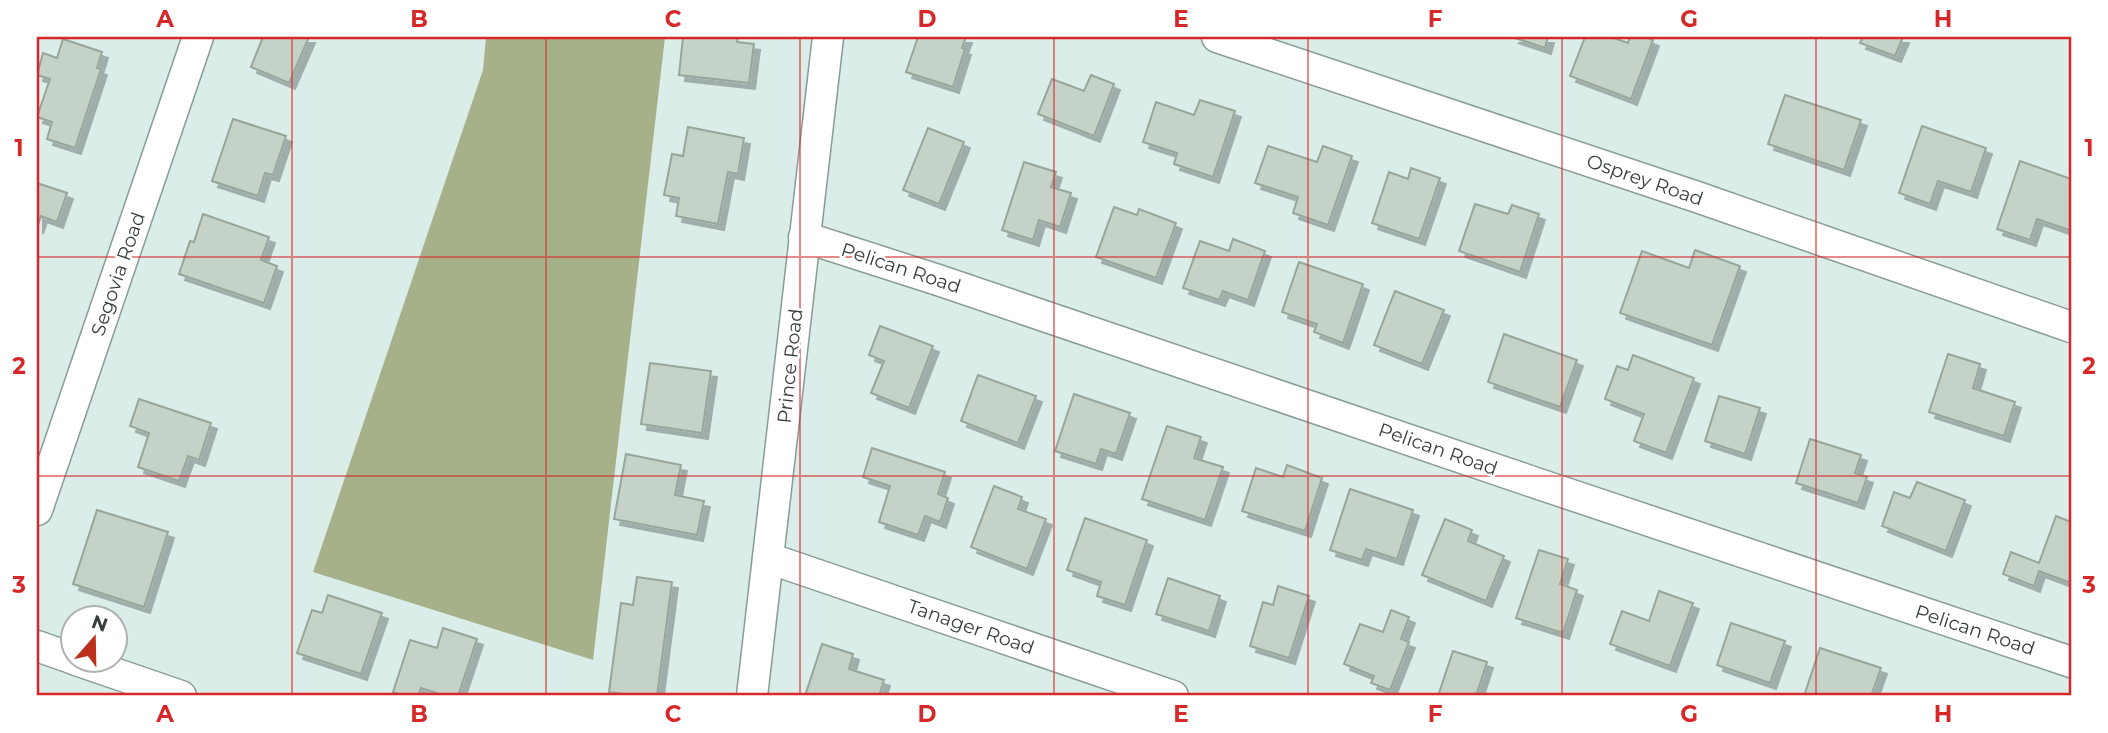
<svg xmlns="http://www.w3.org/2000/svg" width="2108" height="733" font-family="Montserrat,sans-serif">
<defs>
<filter id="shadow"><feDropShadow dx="6" dy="6" stdDeviation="0" flood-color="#0004"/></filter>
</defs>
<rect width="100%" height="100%" fill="#daede9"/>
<polygon fill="#a6b18a" points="486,37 665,37 593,660 313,572 483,70"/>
<g fill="#c5d2c7" stroke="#98a59a" stroke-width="2" filter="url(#shadow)">
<polygon points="263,37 309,37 289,83 251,67"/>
<polygon points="683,37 738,37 737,42 754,44 749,83 679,75"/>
<polygon points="918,37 966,37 962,48 965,49 953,87 906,72"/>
<polygon points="1512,37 1548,37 1545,48"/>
<polygon points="1585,37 1611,37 1628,43 1630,37 1645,37 1653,40 1631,99 1570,76"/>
<polygon points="1863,37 1903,37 1895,56 1860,43"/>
<polygon points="63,39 102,52 97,68 101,69 75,148 47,139 52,122 37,117 50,79 37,75 43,53 57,58"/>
<polygon points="1091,75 1114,84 1094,136 1038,114 1052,79 1084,91"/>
<polygon points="1785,95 1861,120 1844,170 1768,144"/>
<polygon points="1200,100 1235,111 1213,177 1174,164 1177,153 1143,142 1156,102 1194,115"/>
<polygon points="233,119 286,136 273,175 265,173 258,196 212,181"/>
<polygon points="1922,126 1986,148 1971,192 1938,181 1930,204 1899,193"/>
<polygon points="688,127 744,138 738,174 728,172 718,224 676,216 679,198 664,195 672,154 683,156"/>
<polygon points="928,128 964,142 939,204 903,190"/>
<polygon points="1268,146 1317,162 1323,146 1352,156 1328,225 1293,213 1298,197 1255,183"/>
<polygon points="2020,161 2071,179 2071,224 2069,230 2037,219 2030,240 1997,229"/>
<polygon points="1024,162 1056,172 1051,187 1071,193 1060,227 1039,220 1033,240 1002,230"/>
<polygon points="1411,168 1440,178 1419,239 1372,223 1389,172 1408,179"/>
<polygon points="37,183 67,193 57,222 41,216 37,228"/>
<polygon points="1475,204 1508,214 1512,205 1539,214 1520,272 1459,251"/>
<polygon points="1114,207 1137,215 1139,209 1176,223 1156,278 1096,257"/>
<polygon points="203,214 269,237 261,260 277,266 264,303 179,274 190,241 194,242"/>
<polygon points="1233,239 1265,251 1248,300 1223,291 1219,300 1183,288 1200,241 1229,251"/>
<polygon points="1695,250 1740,266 1712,345 1620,313 1642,251 1689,268"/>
<polygon points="1299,262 1363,284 1343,343 1314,332 1317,324 1282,312"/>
<polygon points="1395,291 1444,310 1422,364 1374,345"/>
<polygon points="880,326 933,346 909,408 871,393 884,361 869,355"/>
<polygon points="1504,334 1577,360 1560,407 1488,382"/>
<polygon points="1948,354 1980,364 1973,388 2015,402 2004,436 1929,412"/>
<polygon points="1633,355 1694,378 1666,453 1634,441 1644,414 1605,399 1617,366 1628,370"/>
<polygon points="650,363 711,371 702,433 641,424"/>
<polygon points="978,375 1036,396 1018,443 961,421"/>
<polygon points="1074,394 1130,413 1116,454 1101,449 1096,464 1055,451"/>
<polygon points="1719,396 1760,408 1745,454 1705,441"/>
<polygon points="139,399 211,423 199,460 188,456 179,481 138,467 149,433 130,426"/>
<polygon points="1167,426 1201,437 1194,458 1223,467 1205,520 1142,499"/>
<polygon points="1810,439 1861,455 1855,473 1867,477 1858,503 1796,483"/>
<polygon points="872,448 945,472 938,494 948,498 940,522 925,516 918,535 879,522 890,486 863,477"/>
<polygon points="626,454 681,465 675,495 704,501 697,535 614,519"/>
<polygon points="1287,465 1322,478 1305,531 1242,511 1256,468 1283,477"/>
<polygon points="1917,482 1965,500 1946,551 1882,526 1894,492 1910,498"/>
<polygon points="994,486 1022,497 1018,509 1046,519 1027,569 971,547"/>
<polygon points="1350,489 1413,510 1397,559 1366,549 1362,560 1330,550"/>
<polygon points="97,510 168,532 144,607 73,584"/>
<polygon points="2056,516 2071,522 2071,583 2039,571 2034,586 2003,574 2011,552 2039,563"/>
<polygon points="1085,518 1147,540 1125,605 1097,596 1101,582 1067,570"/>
<polygon points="1445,519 1472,530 1468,541 1504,556 1486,601 1422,575"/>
<polygon points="1539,550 1568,559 1560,584 1577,590 1563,633 1516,618"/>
<polygon points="637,577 672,582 657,696 638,696 609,692 621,603 633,605"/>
<polygon points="1168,578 1220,596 1209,631 1156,614"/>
<polygon points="1278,586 1309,596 1289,658 1250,646 1263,602 1273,605"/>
<polygon points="1659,591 1693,603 1670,666 1610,644 1622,611 1649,621"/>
<polygon points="328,595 382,613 361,674 297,653 312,610 322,613"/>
<polygon points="1391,610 1409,617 1401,639 1409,642 1390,690 1371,683 1374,676 1344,664 1360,624 1383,632"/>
<polygon points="1731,623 1785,641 1770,683 1717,665"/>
<polygon points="443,628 477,639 458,696 446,696 421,688 418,696 405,696 393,692 410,640 437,648"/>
<polygon points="822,644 853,654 849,669 884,680 879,696 805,696"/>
<polygon points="1820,648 1881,668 1871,696 1804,696"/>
<polygon points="1453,651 1487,662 1476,696 1438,696"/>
</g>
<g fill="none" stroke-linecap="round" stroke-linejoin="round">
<defs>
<g id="street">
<polyline points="1217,37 1697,197 2071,327"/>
<polyline points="804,237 938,280 1530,481 2071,662"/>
<polyline points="37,510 198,37"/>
<polyline points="768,558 1173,696"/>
<polyline points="37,646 74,659"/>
<polyline points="76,660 181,696"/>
<polyline points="752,696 828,37"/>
</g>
</defs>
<use href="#street" stroke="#899b97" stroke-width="33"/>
<use href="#street" stroke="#fff" stroke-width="30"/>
</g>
<path fill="none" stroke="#d62828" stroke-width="2" stroke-opacity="0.55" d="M 292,37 L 292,696M 546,37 L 546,696M 800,37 L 800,696M 1054,37 L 1054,696M 1308,37 L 1308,696M 1562,37 L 1562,696M 1816,37 L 1816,696M 37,257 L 2071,257M 37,476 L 2071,476"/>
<g text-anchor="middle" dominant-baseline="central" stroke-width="5" stroke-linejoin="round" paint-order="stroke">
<g font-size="19" fill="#373e3d" stroke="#fff">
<text transform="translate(1645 180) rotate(19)">Osprey Road</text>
<text transform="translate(901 268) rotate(18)">Pelican Road</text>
<text transform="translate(118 274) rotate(-71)">Segovia Road</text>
<text transform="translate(790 366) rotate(-84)">Prince Road</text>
<text transform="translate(1438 449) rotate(19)">Pelican Road</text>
<text transform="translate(971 627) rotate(19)">Tanager Road</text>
<text transform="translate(1975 630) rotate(18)">Pelican Road</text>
</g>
</g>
<rect width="2108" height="733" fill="none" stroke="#ffffff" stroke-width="77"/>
<g transform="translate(94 639) rotate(20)"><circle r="33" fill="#ffffff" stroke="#afb2b1" stroke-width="2"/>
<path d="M0-5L12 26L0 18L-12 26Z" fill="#bc2f1d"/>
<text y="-10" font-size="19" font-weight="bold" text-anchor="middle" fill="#373e3d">N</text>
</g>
<rect x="38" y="38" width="2032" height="656" fill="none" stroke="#d62828" stroke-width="2.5"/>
<g font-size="23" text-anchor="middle" font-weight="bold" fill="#d62828">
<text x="165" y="27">A</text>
<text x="419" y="27">B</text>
<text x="673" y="27">C</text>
<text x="927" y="27">D</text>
<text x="1181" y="27">E</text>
<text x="1435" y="27">F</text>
<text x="1689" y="27">G</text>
<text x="1943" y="27">H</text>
<text x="19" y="156">1</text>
<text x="2089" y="156">1</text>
<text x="19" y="374">2</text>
<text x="2089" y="374">2</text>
<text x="19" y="593">3</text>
<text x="2089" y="593">3</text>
<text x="165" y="722">A</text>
<text x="419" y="722">B</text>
<text x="673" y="722">C</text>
<text x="927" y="722">D</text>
<text x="1181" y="722">E</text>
<text x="1435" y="722">F</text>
<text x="1689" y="722">G</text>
<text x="1943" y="722">H</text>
</g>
</svg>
